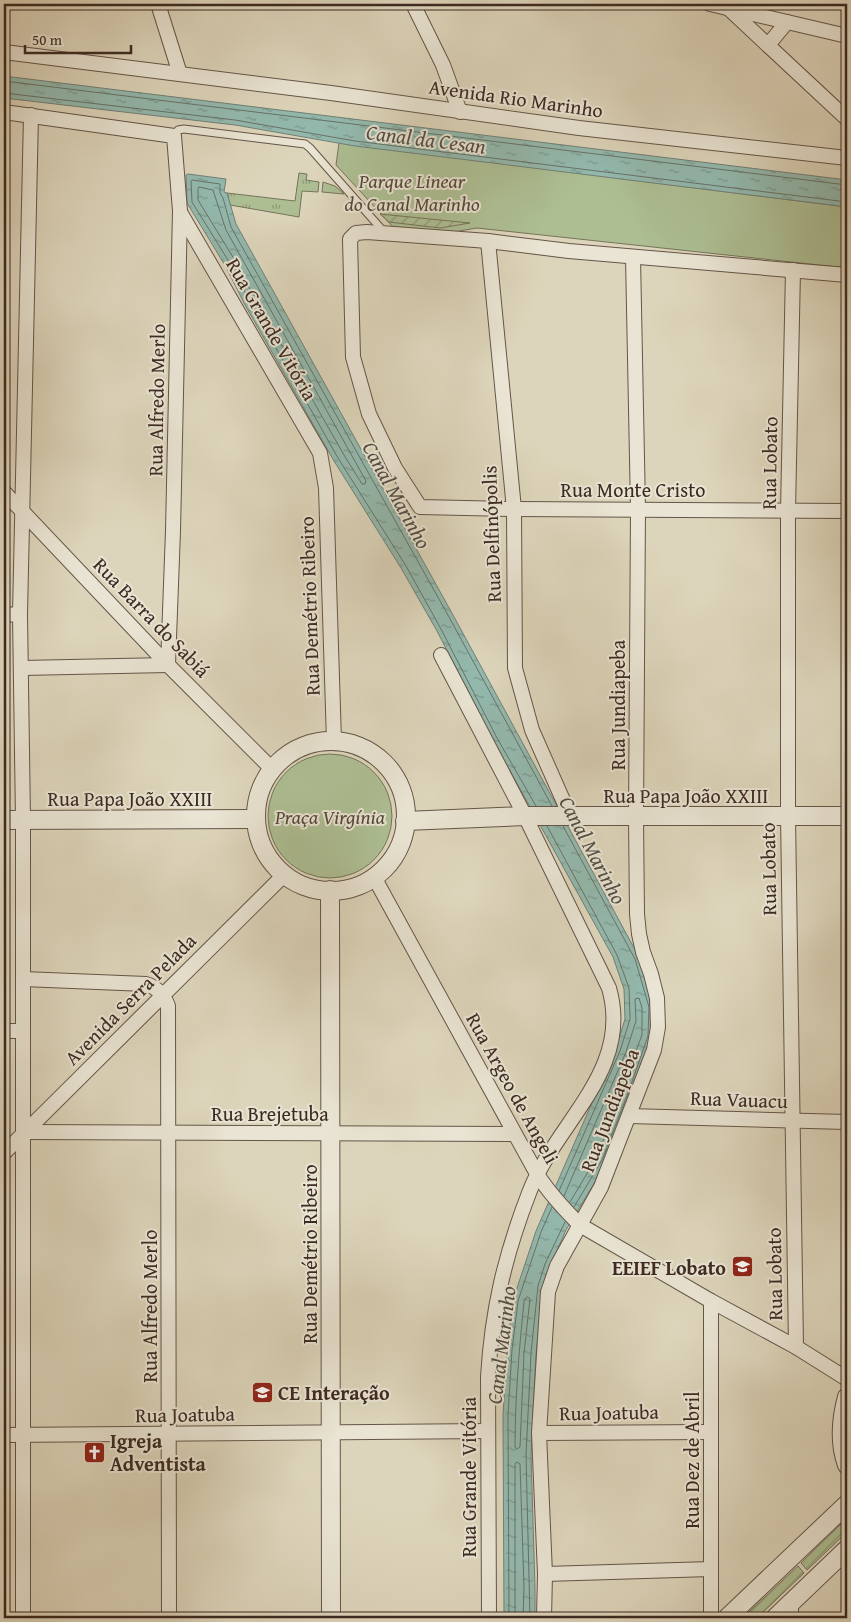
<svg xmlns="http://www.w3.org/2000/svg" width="851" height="1622" font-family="'Gentium Book Plus',serif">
<defs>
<pattern id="grass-tufts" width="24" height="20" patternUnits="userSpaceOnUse" patternTransform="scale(1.25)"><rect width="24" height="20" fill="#adbe93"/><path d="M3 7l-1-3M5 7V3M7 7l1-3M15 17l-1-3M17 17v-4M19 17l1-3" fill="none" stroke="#8e9b78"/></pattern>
<pattern id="garden-furrows" width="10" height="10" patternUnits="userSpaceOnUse" patternTransform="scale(1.25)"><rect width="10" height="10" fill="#adbe93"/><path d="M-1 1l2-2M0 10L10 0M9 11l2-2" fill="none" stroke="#8e9b78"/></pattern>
<pattern id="water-ripples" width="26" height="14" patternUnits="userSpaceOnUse" patternTransform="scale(1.25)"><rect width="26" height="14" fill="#93b9ae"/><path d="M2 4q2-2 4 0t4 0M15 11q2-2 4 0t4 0" fill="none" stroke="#79978d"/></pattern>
</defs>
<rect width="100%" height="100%" fill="#ddd5bb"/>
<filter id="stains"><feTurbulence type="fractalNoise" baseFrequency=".004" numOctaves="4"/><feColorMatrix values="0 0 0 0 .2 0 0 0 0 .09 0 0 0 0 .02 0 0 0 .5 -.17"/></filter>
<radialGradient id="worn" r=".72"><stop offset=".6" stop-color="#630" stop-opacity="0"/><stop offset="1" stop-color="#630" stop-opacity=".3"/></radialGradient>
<g fill="url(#grass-tufts)" stroke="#75745a">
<polygon points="299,173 307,174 306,180 319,182 318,192 302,191 299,217 230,205 227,193 295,201"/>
<polygon points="323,182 335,186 344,194 322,192"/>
</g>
<g fill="#adbe93" stroke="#75745a">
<polygon points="339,143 847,207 847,268 477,228 447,233 393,227 336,165"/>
<circle cx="330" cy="816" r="62"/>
</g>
<g fill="url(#garden-furrows)" stroke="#75745a">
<polygon points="380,214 470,223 440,228 389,222"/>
<polygon points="847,1518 847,1532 807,1570 801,1563"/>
<polygon points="798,1566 804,1573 757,1618 751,1618 747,1614"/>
</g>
<g fill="url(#water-ripples)" stroke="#718076">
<polygon points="4,76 847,180 847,207 355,146 235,125 4,98"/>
<polygon points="188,174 226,179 224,192 227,193 236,224 453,615 639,957 654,1007 653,1037 607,1162 566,1230 550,1266 543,1288 536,1354 531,1455 535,1587 535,1618 504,1618 503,1415 507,1350 513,1300 536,1231 616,1048 625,1019 624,989 613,957 493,740 437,631 401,568 334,461 245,305 226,267 187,203 186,175"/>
</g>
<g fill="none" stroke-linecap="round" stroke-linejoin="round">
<g stroke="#687268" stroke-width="1">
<polyline points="4,81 847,185"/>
<polyline points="4,93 235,120 355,141 847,202"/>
<polygon points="199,187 213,190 226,230 366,481 365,484 362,484 344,455 255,299 236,262 198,200 198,190"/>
<polyline points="536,806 497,738 441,629 406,566 338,458 250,302 231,265 192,202 191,182 192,180 220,184 220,193 223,198 231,227 449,617 552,806"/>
<polyline points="547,826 617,955 629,988 630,1019 620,1051 559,1191"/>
<polyline points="563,826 635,959 649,1007 648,1036 628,1093 602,1160 574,1207"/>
<polyline points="564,1196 626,1052 636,1021 635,999 639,998 642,1008 642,1035 597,1157 570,1202"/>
<path d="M 528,1297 L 530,1299 L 524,1353 L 520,1447 L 517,1449 L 515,1447 C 515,1399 519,1350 524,1302 L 526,1298 Z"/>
<polyline points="509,1618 508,1415 512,1350 518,1301 541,1232 552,1207"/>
<polyline points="515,1618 515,1464 517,1462 520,1464 524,1587 523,1618"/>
<polyline points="530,1618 526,1455 531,1353 538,1286 545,1264 565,1222"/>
</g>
<defs>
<polyline id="service" points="174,136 178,130 184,129 305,144 310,148 384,232"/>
<g id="minor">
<polyline points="158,4 180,74"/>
<polyline points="413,4 443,65 460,112"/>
<polyline points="710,4 847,36"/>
<polyline points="728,8 847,119"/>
<polyline points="768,45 787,22"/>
<polyline points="4,52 331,93 579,128 847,158"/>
<polyline points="4,112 174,136 180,211 173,531 168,665 21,668"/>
<polyline points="180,212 320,453 326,488 334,741"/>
<polyline points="488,241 514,509 515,668 532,730 570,816"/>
<polyline points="793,270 788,511 788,816 796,1347"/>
<polyline points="847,275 569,251 488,241 367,232 356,233 350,239 353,357 369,414 395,468 420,507 514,509 847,511"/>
<polyline points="4,492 168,665 272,769"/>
<polyline points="4,615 20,614"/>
<path d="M 441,655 L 525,816 L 609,988 C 633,1071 555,1123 529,1193 C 505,1255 492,1310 488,1377 L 489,1618"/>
<path d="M 374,877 L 537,1174 C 549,1193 564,1209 580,1225 L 711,1301 L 796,1347 L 847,1379"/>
<path d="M 23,979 L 146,984 C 158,988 164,995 168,1006 L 169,1618"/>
<polyline points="4,1031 23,1031"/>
<polyline points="629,1116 847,1122"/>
<polyline points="25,1132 514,1134"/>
<polyline points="4,1153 285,874"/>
<polyline points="711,1301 711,1618"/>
<polyline points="539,1433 711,1432"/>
<polyline points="4,1435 488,1431"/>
<polyline points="545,1574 711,1569"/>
<polyline points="791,1603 791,1618"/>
<polyline points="23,1618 23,820 20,614 31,115"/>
<polyline points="544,1618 545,1574 539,1433 548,1292 557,1266 601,1187 654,1050 658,1027 657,998 651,974 643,952 639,934 637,914 636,817 638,509 633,257"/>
</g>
<g id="tertiary">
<circle cx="331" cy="816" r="75"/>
<polyline points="4,820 256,819"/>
<polyline points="405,821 525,816 847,816"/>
<polyline points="330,890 331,1618"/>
<path d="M 847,1397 C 841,1419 839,1443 847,1465"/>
<polyline points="727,1618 847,1504"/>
<polyline points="775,1618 847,1549"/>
</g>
</defs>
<use href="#service" stroke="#655548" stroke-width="9"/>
<use href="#minor" stroke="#655548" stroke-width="16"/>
<use href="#tertiary" stroke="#655548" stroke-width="20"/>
<use href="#service" stroke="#e9e4d3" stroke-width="7"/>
<use href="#minor" stroke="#e9e4d3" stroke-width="14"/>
<use href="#tertiary" stroke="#e9e4d3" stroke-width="18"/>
</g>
<defs>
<symbol id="school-square" viewBox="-11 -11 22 22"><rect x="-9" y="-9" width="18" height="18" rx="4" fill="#8f2418" stroke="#e9e4d3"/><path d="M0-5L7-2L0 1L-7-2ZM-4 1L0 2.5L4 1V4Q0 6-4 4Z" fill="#fff"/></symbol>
<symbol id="church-square" viewBox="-11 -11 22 22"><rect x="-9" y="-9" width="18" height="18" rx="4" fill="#8f2418" stroke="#e9e4d3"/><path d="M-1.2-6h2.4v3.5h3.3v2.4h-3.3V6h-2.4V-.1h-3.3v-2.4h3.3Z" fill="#fff"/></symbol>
</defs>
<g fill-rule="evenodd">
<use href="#school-square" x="730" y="1254" width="25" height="25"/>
<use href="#school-square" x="250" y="1380" width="25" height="25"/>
<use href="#church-square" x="82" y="1440" width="25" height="25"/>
</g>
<g text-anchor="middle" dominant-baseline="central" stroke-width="4" stroke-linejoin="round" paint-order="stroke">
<g font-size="20" fill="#3d2a22" stroke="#e9e4d3">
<text transform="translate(516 98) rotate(8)">Avenida Rio Marinho</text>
<text transform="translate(272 329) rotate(60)">Rua Grande Vitória</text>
<text transform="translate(156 400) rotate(-89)">Rua Alfredo Merlo</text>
<text transform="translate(769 463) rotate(-89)">Rua Lobato</text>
<text x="633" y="489">Rua Monte Cristo</text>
<text transform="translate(491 534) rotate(-92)">Rua Delfinópolis</text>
<text transform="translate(309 606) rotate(-92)">Rua Demétrio Ribeiro</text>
<text transform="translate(152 617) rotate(46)">Rua Barra do Sabiá</text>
<text transform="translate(617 705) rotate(-90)">Rua Jundiapeba</text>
<text x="686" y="795">Rua Papa João XXIII</text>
<text x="130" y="798">Rua Papa João XXIII</text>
<text transform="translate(768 869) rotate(-91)">Rua Lobato</text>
<text transform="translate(130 999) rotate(-45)">Avenida Serra Pelada</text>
<text transform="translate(513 1088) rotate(61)">Rua Argeo de Angeli</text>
<text transform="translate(739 1099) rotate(2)">Rua Vauacu</text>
<text transform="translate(609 1110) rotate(-69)">Rua Jundiapeba</text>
<text x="270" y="1113">Rua Brejetuba</text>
<text transform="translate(309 1254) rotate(-90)">Rua Demétrio Ribeiro</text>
<text transform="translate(774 1274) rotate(-91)">Rua Lobato</text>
<text transform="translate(149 1306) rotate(-90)">Rua Alfredo Merlo</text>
<text transform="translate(609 1412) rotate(-1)">Rua Joatuba</text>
<text transform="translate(185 1414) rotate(-1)">Rua Joatuba</text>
<text transform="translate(691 1460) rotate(-90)">Rua Dez de Abril</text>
<text transform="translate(468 1477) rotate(-90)">Rua Grande Vitória</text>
</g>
<g font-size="20" font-style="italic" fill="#534839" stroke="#e9e4d3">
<text x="412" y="180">Parque Linear<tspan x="412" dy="23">do Canal Marinho</tspan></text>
<text x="330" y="816">Praça Virgínia</text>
</g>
<g font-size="20" font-weight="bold" fill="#3d2a22" stroke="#e9e4d3" text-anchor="start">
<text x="726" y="1267" text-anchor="end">EEIEF Lobato</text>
<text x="278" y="1392">CE Interação</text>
<text x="110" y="1440">Igreja<tspan x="110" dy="23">Adventista</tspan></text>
</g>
<g font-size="21" font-style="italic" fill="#524e45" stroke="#e9e4d3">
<text transform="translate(426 139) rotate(7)">Canal da Cesan</text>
<text transform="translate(397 495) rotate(61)">Canal Marinho</text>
<text transform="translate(593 850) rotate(62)">Canal Marinho</text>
<text transform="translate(501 1345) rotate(-83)">Canal Marinho</text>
</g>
</g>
<rect width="851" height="1622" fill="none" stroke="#ddd5bb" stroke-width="20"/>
<rect x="5" y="5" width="841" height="1612" fill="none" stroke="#3d2a22" stroke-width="2.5"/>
<rect x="10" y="10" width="831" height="1602" fill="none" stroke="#3d2a22"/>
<path d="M25 45v8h106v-8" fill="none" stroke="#3d2a22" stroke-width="2.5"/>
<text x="32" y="45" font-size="15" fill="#3d2a22" stroke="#e9e4d3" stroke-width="4" paint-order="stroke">50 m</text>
<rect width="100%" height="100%" filter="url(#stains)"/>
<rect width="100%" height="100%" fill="url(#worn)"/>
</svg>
